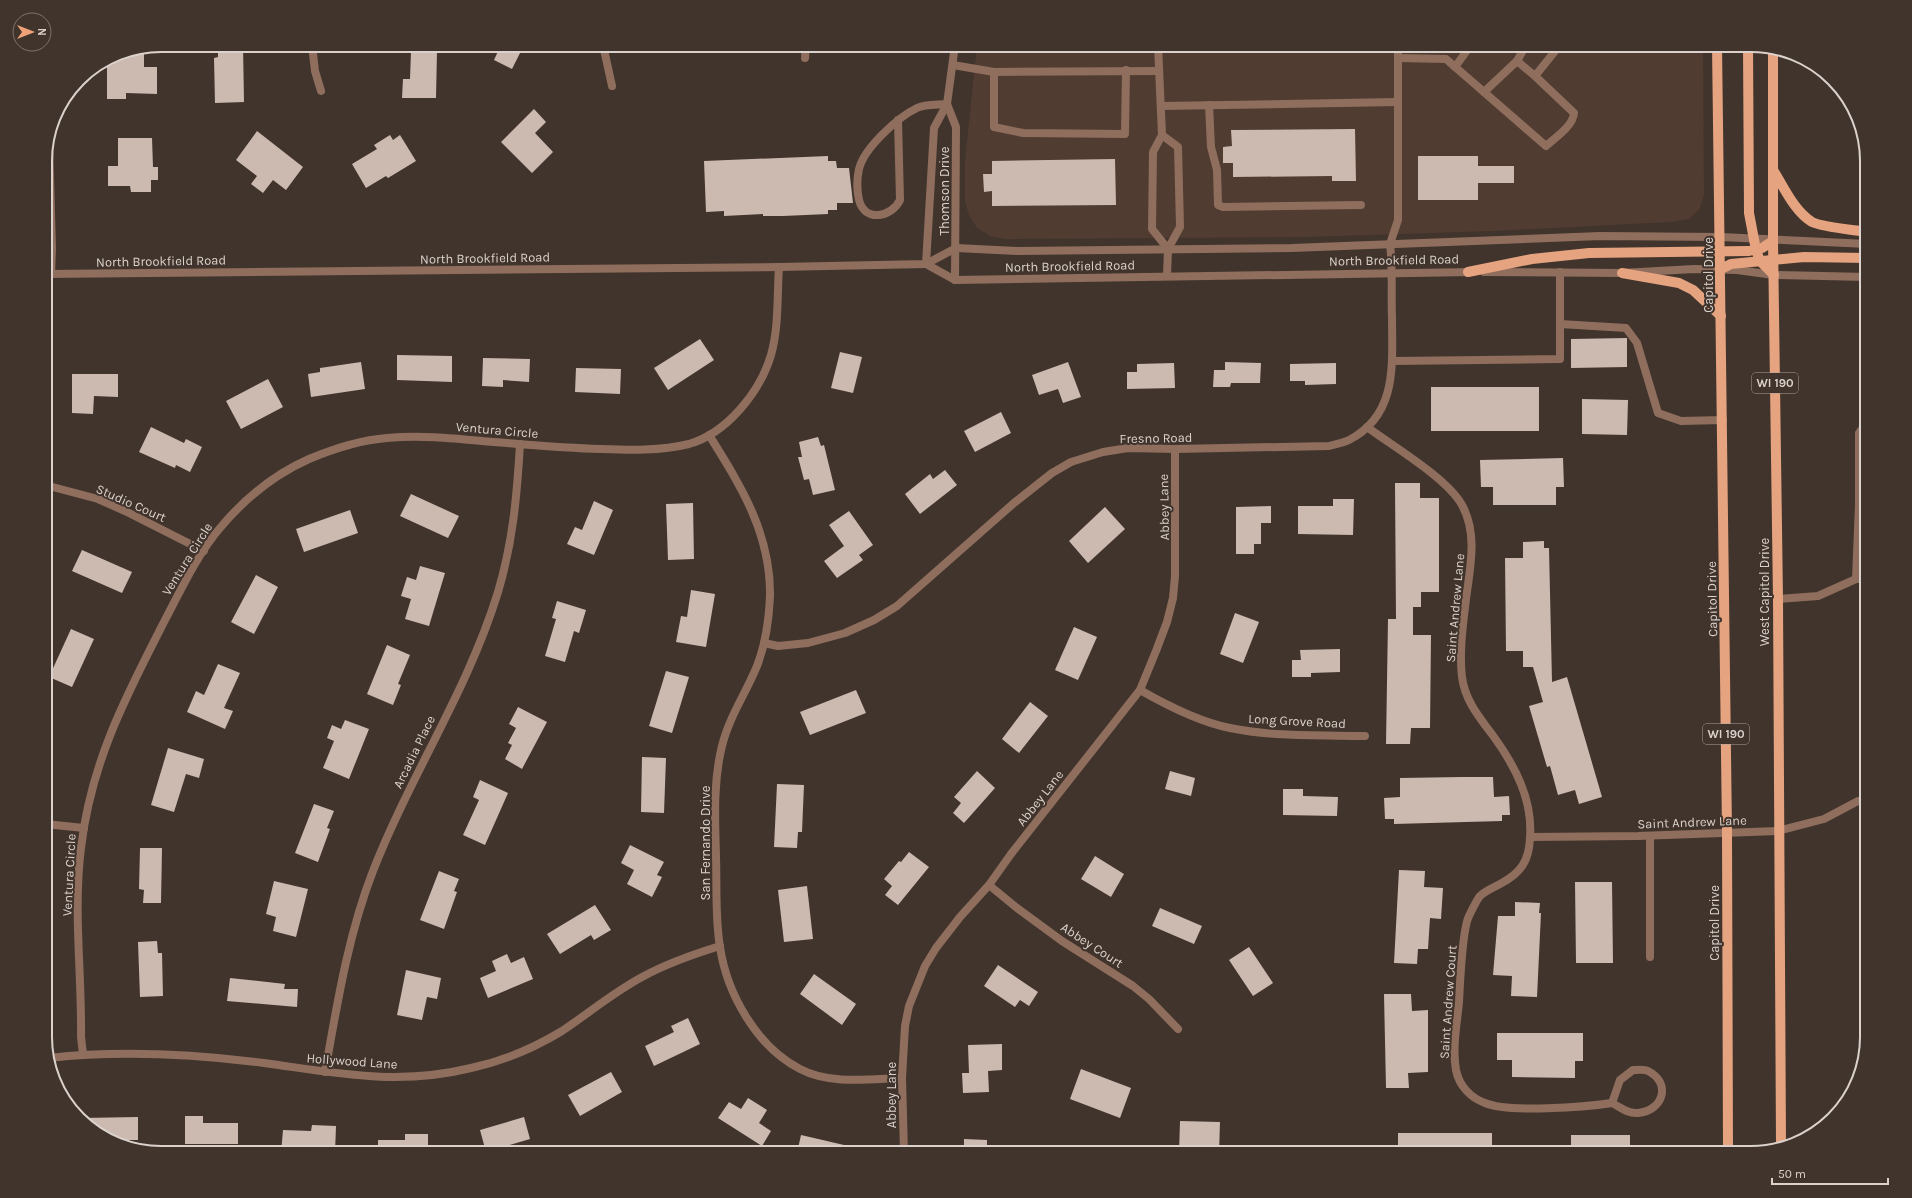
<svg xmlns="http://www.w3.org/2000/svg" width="1912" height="1198" font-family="Karla,sans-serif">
<rect width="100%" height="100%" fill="#41342c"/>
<polygon fill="#503c31" points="977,45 1703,45 1704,195 1699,210 1689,219 1671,222 1492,231 1307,237 1004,239 990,236 977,228 969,215 965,202 965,161"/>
<g fill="#ccbab1">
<polygon points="218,45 243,45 244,102 215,103 214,58 218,57"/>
<polygon points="501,45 524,45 512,69 494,60"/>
<polygon points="144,48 144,67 157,67 157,94 126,93 126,99 107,99 107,64 112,64 112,57 117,54"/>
<polygon points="411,51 437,51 436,98 402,98 403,79 410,79"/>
<polygon points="534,109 546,122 535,133 553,152 532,173 501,142"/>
<polygon points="1355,129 1356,181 1332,181 1332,176 1233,177 1233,163 1223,163 1223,147 1232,146 1231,130"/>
<polygon points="257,131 303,167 286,190 273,180 263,193 251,184 257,176 236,160"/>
<polygon points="390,135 393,140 400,135 416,161 388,178 386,176 366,188 352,164 377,149 374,145"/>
<polygon points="118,138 152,138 153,167 158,167 158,180 151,180 151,192 131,192 130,186 108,186 108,166 118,166"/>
<polygon points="828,156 828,161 836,161 837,168 849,168 853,203 837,203 837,210 828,210 828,214 783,216 763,216 763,214 724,216 724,211 706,212 704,161"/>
<polygon points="1418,156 1478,156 1478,166 1514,166 1514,183 1478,183 1478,200 1418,200"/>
<polygon points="1115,159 1116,205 992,206 992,191 984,192 983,174 992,174 992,161"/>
<polygon points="1627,338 1627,367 1571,368 1571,339"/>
<polygon points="700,339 714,360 668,390 654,368"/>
<polygon points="840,352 862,357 853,393 831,388"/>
<polygon points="397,355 452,356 452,382 397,380"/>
<polygon points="483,358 530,359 529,382 503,380 503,387 482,386"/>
<polygon points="361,362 365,389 311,397 308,374 320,372 320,368"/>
<polygon points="1068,362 1081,397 1063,403 1058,389 1039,395 1032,375"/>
<polygon points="1225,362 1261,363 1260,383 1231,383 1230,387 1213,387 1214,370 1225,370"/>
<polygon points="1174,363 1175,388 1127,389 1127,372 1137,372 1137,364"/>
<polygon points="1336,363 1336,384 1305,385 1305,381 1290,381 1290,364"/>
<polygon points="576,368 621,369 620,394 575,392"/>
<polygon points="72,374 118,374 118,397 94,396 93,414 72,413"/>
<polygon points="268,379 283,407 241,429 226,401"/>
<rect x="1431" y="387" width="108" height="44"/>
<polygon points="1582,399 1628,400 1627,435 1582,434"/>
<polygon points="1001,412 1011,433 975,452 964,431"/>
<polygon points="151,427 184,443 186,439 202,447 190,472 176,465 175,468 139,452"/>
<polygon points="818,437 821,446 824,445 835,490 813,495 809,479 804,480 798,457 802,457 799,442"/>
<polygon points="1563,458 1564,487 1556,487 1556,505 1493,505 1493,487 1481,487 1480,460"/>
<polygon points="945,470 957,485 920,514 905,494 930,474 933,479"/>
<polygon points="1395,483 1420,483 1420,498 1439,498 1439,592 1421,592 1421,607 1413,607 1413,635 1431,635 1430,728 1411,728 1410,744 1386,744 1388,619 1396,619"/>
<polygon points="411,494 459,516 448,538 400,516"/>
<polygon points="1333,499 1354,499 1353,535 1298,534 1298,506 1333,506"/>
<polygon points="594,501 613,510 594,555 567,544 575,527 582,530"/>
<polygon points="693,503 694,559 668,560 666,504"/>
<polygon points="1271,506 1271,523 1261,523 1261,544 1254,544 1254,554 1236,554 1236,507"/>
<polygon points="1105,507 1125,529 1088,563 1069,541"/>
<polygon points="350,510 358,533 304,552 296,529"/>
<polygon points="849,511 873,545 859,555 863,560 837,578 824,561 844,546 829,525"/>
<polygon points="1544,541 1544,548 1549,548 1552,682 1567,677 1602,797 1579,804 1575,790 1558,795 1550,766 1547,767 1529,706 1543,702 1533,667 1523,667 1523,651 1506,651 1505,558 1523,558 1523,542"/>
<polygon points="82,550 132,572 122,593 72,571"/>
<polygon points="420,566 445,573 429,626 405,619 411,599 401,596 407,577 416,580"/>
<polygon points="256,575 278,587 254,634 231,622"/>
<polygon points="691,590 715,594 706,647 676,642 681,616 687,617"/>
<polygon points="557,601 586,610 579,633 574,631 565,662 545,656 556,619 552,618"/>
<polygon points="1235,613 1259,622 1243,663 1220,654"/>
<polygon points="1074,627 1097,637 1078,680 1055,670"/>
<polygon points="71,629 94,639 72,687 49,677"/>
<polygon points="387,645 410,655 398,684 401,685 393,705 367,694"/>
<polygon points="1340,649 1340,672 1311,673 1311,677 1292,677 1292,660 1301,660 1300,650"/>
<polygon points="218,664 240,673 224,708 233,711 225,729 187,712 196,691 204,695"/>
<polygon points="666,671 689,677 672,733 649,726"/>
<polygon points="856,690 866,713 810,735 800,712"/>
<polygon points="1030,702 1048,716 1019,753 1002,739"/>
<polygon points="518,707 547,722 522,769 505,759 512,745 508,743 516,728 509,724"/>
<polygon points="345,720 369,729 349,779 323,768 334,741 327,738 332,725 341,729"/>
<polygon points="168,748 204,759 199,778 186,774 174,812 151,805"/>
<polygon points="642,757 666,758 664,813 641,812"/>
<polygon points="977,771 995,788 964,823 953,813 961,803 954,797"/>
<polygon points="1170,771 1195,778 1191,796 1165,789"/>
<polygon points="1462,777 1493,777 1494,797 1509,796 1510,815 1502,815 1502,821 1394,824 1394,819 1385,819 1384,798 1400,797 1400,778"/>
<polygon points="480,780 508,793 485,845 463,835 479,800 473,797"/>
<polygon points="777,784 804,785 802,832 798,832 797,848 774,847"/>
<polygon points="1283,789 1303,789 1303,796 1338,797 1337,816 1283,815"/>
<polygon points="314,804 334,811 327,828 330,829 318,862 295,853"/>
<polygon points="630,845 664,862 657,875 662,877 652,897 627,884 634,870 621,863"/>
<polygon points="140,848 162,848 161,903 143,903 144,890 139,889"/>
<polygon points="909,852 929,867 898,905 885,895 892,886 884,879 899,861 901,862"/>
<polygon points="1095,856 1124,874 1111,897 1081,879"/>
<polygon points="1399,870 1425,871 1424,887 1443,888 1441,919 1430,918 1428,949 1418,949 1417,964 1394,963"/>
<polygon points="439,871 459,879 454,891 457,892 444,929 420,920"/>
<polygon points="274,881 308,889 296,937 273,931 276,917 266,914"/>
<polygon points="1575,882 1612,882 1613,963 1576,963"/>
<polygon points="807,886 813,939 784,942 778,890"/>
<polygon points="1515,902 1540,903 1539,913 1541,913 1537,997 1511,996 1512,976 1493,975 1498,916 1515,916"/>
<polygon points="595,905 611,930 594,940 591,935 560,954 547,934"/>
<polygon points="1160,908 1202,926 1194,944 1152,926"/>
<polygon points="157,941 158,953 162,953 163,996 140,997 138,942"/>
<polygon points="1249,947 1273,983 1253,996 1229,960"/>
<polygon points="507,954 511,963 524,957 533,979 488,998 480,978 496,971 492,961"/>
<polygon points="998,965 1038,992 1029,1006 1020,1000 1015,1007 984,986"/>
<polygon points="406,970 441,978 437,999 427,997 422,1020 397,1015"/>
<polygon points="814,974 856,1004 842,1025 800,994"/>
<polygon points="230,978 285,984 284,989 298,989 297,1007 227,1001"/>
<polygon points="1384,994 1411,994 1412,1011 1428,1010 1428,1072 1408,1073 1409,1088 1386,1088"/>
<polygon points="688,1018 700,1044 654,1066 645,1046 674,1032 671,1026"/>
<polygon points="1497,1033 1583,1033 1583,1061 1575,1061 1575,1078 1512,1077 1512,1060 1497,1060"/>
<polygon points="1002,1044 1002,1070 988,1071 989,1092 963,1093 962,1073 969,1073 968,1045"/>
<polygon points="1081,1069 1131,1088 1120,1118 1070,1099"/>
<polygon points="611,1072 622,1092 580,1116 568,1095"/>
<polygon points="748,1098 767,1110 759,1123 771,1131 762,1146 718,1118 729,1102 741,1109"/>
<polygon points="185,1116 203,1116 203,1123 238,1123 238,1144 185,1144"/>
<polygon points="138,1117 138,1140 120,1140 97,1134 82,1118"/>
<polygon points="524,1117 530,1139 486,1152 480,1130"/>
<polygon points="1180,1121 1220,1122 1219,1153 1179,1153"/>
<polygon points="312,1125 336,1126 335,1153 281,1153 283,1130 311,1131"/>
<rect x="1398" y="1133" width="94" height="20"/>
<polygon points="405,1134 428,1134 428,1153 378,1153 378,1140 405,1140"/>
<polygon points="801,1135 857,1148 857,1153 797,1153"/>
<rect x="1571" y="1135" width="59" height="18"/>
<polygon points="964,1139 987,1140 987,1153 964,1153"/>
</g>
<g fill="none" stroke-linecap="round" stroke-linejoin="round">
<g stroke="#8f6e5d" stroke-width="8">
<polyline points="1158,45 1162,135"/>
<polyline points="805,58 806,45"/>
<path d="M 1398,58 L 1446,59 L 1546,146 C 1556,137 1573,126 1574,113 L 1535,76"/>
<polyline points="1517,61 1535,76 1560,45"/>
<polyline points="953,65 994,72 1159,71"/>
<polyline points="1455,67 1471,45"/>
<polyline points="994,72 994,127 1023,133 1125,134 1126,70"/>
<polyline points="1484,92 1517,61 1526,45"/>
<polyline points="1209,105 1211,147 1217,170 1218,205 1223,207 1361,205"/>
<polyline points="1161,106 1398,102"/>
<path d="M 898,120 L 900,200 C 892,217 865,223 859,200 C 857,191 857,178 859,169 C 864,148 898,117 917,108 C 925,104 938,105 947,104"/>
<polyline points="1390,244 1398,220 1398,45"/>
<polyline points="1167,276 1168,249 1180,227 1178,147 1162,135 1153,152 1152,229 1168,249"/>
<polyline points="1560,324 1626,328 1637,343 1658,413 1681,421 1723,420"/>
<polyline points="1392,361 1560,359 1560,272"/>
<polyline points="1856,579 1859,505 1859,433 1867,422"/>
<polyline points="1778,599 1818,596 1856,579 1867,579"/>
<polyline points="1778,831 1824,819 1858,801 1867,801"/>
<polyline points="1650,957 1650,836"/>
</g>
<g stroke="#8f6e5d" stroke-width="8">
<polyline points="312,45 315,71 321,91"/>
<polyline points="603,45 612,86"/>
<polyline points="947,104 956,127 955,280"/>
<polyline points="49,139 52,249 51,274"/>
<polyline points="926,264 934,128 947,104 955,45"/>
<path d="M 1367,427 C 1394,447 1447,478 1462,505 C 1478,534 1470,568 1466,599 C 1463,624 1459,652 1462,677 C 1465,701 1480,718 1494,737 C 1515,766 1533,800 1530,838 C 1529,861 1521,873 1500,884 C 1494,887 1485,891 1480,896 C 1476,901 1472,910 1469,916 C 1462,929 1460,984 1459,1002 C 1457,1024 1452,1048 1456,1070 C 1459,1086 1471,1098 1485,1103 C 1508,1113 1586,1107 1612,1103"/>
<path d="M 709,435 C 741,486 771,534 770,596 C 769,619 766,643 757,666 C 746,693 729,717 722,746 C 713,782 715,819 716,856 C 717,886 715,918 720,947 C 727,994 757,1047 800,1069 C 830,1085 870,1079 902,1078"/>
<polyline points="45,485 98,499 125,511 204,551"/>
<path d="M 764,643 L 778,646 L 808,643 L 845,633 L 874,620 L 897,606 L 1014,503 L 1052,473 L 1071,462 L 1103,452 L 1128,448 L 1175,449 L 1329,446 C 1335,444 1343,443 1349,440 C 1398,415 1392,364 1392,318 C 1391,293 1393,269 1390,244"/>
<path d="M 1140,690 C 1168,706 1199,722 1230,728 C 1274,737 1320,735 1365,736"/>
<polyline points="45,824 84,828"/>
<polyline points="1531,837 1638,836 1778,831"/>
<polyline points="989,885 1017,908 1062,941 1133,986 1149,999 1178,1029"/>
<path d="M 83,1054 L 81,1037 C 82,974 73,910 81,848 C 91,762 126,696 165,620 C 182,588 197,555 220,528 C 245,498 273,475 309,459 C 333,449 361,440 387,438 C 418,435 450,438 482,441 C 521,444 561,448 601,449 C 630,450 660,451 689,444 C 727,433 760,392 771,355 C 779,327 777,296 779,267"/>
<path d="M 49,1058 C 121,1050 193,1054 264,1063 C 337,1073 398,1086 471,1068 C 503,1061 534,1048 562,1031 C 589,1013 615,991 644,976 C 668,963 694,954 720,946"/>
<path d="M 1633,1070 C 1637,1070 1644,1069 1648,1071 C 1672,1083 1663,1111 1638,1113 C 1628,1114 1620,1107 1612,1103 L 1620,1080 Z"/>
<path d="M 325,1072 C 337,1005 348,935 373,871 C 410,776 468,690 498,592 C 513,542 517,495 520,444"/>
<polyline points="904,1153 902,1078 905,1026 909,1006 925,966 936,948 960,917 989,885 1011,854 1140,690 1156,651 1167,622 1173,598 1175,576 1175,449"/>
</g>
<g stroke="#8f6e5d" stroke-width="8">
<polyline points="926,264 955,280 1473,272"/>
<polyline points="1484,272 1622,273 1694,269 1737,270 1774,275 1867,277"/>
<polyline points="45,274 779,267 926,264 956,248 1017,251 1292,248 1600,236 1721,237 1867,244"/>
</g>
<g stroke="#e5a380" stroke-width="10">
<polyline points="1717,45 1727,832 1728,1153"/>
<polyline points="1748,45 1749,213 1756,250 1760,261 1774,275"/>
<polyline points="1773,52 1773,241 1778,599 1781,1145"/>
<path d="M 1773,170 C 1784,187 1794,211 1812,222 C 1821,227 1855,230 1867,232"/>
<polyline points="1721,269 1731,264 1804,257 1867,258"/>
<polyline points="1468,272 1532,259 1589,253 1749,251 1762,248 1773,241"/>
<polyline points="1622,273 1679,283 1693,290 1721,316"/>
</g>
</g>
<g text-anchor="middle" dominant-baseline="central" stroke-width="4" stroke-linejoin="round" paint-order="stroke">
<g fill="#41342c" stroke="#ada39d" stroke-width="1">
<rect x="1752" y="373" width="46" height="20" rx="3"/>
<rect x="1703" y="724" width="46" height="20" rx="3"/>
</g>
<g font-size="12" font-weight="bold" fill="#dbd2cd">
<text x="1775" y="383">WI 190</text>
<text x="1726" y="734">WI 190</text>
</g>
<g font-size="13" fill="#dbd2cd" stroke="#41342c">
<text transform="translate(944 191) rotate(-90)">Thomson Drive</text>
<text transform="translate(485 258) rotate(-1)">North Brookfield Road</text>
<text transform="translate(1394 260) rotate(-1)">North Brookfield Road</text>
<text transform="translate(161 261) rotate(-1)">North Brookfield Road</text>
<text transform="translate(1070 266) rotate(-1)">North Brookfield Road</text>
<text transform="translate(1708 275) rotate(-90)">Capitol Drive</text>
<text transform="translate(497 430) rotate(5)">Ventura Circle</text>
<text transform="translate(1156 438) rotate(-1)">Fresno Road</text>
<text transform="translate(131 503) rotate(24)">Studio Court</text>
<text transform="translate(1164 507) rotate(-91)">Abbey Lane</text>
<text transform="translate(187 559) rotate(-58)">Ventura Circle</text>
<text transform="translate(1764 592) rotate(-90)">West Capitol Drive</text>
<text transform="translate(1712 599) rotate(-91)">Capitol Drive</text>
<text transform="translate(1455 608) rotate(-85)">Saint Andrew Lane</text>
<text transform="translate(1297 721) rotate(3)">Long Grove Road</text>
<text transform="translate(414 752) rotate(-64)">Arcadia Place</text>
<text transform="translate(1040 798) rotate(-52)">Abbey Lane</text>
<text transform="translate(1692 822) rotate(-2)">Saint Andrew Lane</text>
<text transform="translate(705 843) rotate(-90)">San Fernando Drive</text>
<text transform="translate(69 875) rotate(-87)">Ventura Circle</text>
<text transform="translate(1714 923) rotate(-90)">Capitol Drive</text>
<text transform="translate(1092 945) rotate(33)">Abbey Court</text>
<text transform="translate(1448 1002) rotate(-86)">Saint Andrew Court</text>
<text transform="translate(352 1061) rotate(4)">Hollywood Lane</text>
<text transform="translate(891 1095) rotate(-90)">Abbey Lane</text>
</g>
</g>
<path d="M0 0H1912V1198H0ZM161 52H1751A109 109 0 0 1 1860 161V1037A109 109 0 0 1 1751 1146H161A109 109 0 0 1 52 1037V161A109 109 0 0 1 161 52Z" fill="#41342c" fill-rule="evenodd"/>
<path fill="none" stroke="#dbd2cd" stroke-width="2" d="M161 52H1751A109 109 0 0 1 1860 161V1037A109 109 0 0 1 1751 1146H161A109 109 0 0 1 52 1037V161A109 109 0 0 1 161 52Z"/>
<g transform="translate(32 32) rotate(90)"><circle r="19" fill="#41342c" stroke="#7f736c"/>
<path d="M0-3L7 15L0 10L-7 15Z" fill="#f0a278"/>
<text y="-6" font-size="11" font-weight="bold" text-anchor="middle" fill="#dbd2cd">N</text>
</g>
<path d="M1772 1178v6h116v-6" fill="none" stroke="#dbd2cd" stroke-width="2"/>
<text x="1778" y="1178" font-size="12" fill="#dbd2cd" stroke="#41342c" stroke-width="3" paint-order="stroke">50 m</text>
</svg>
